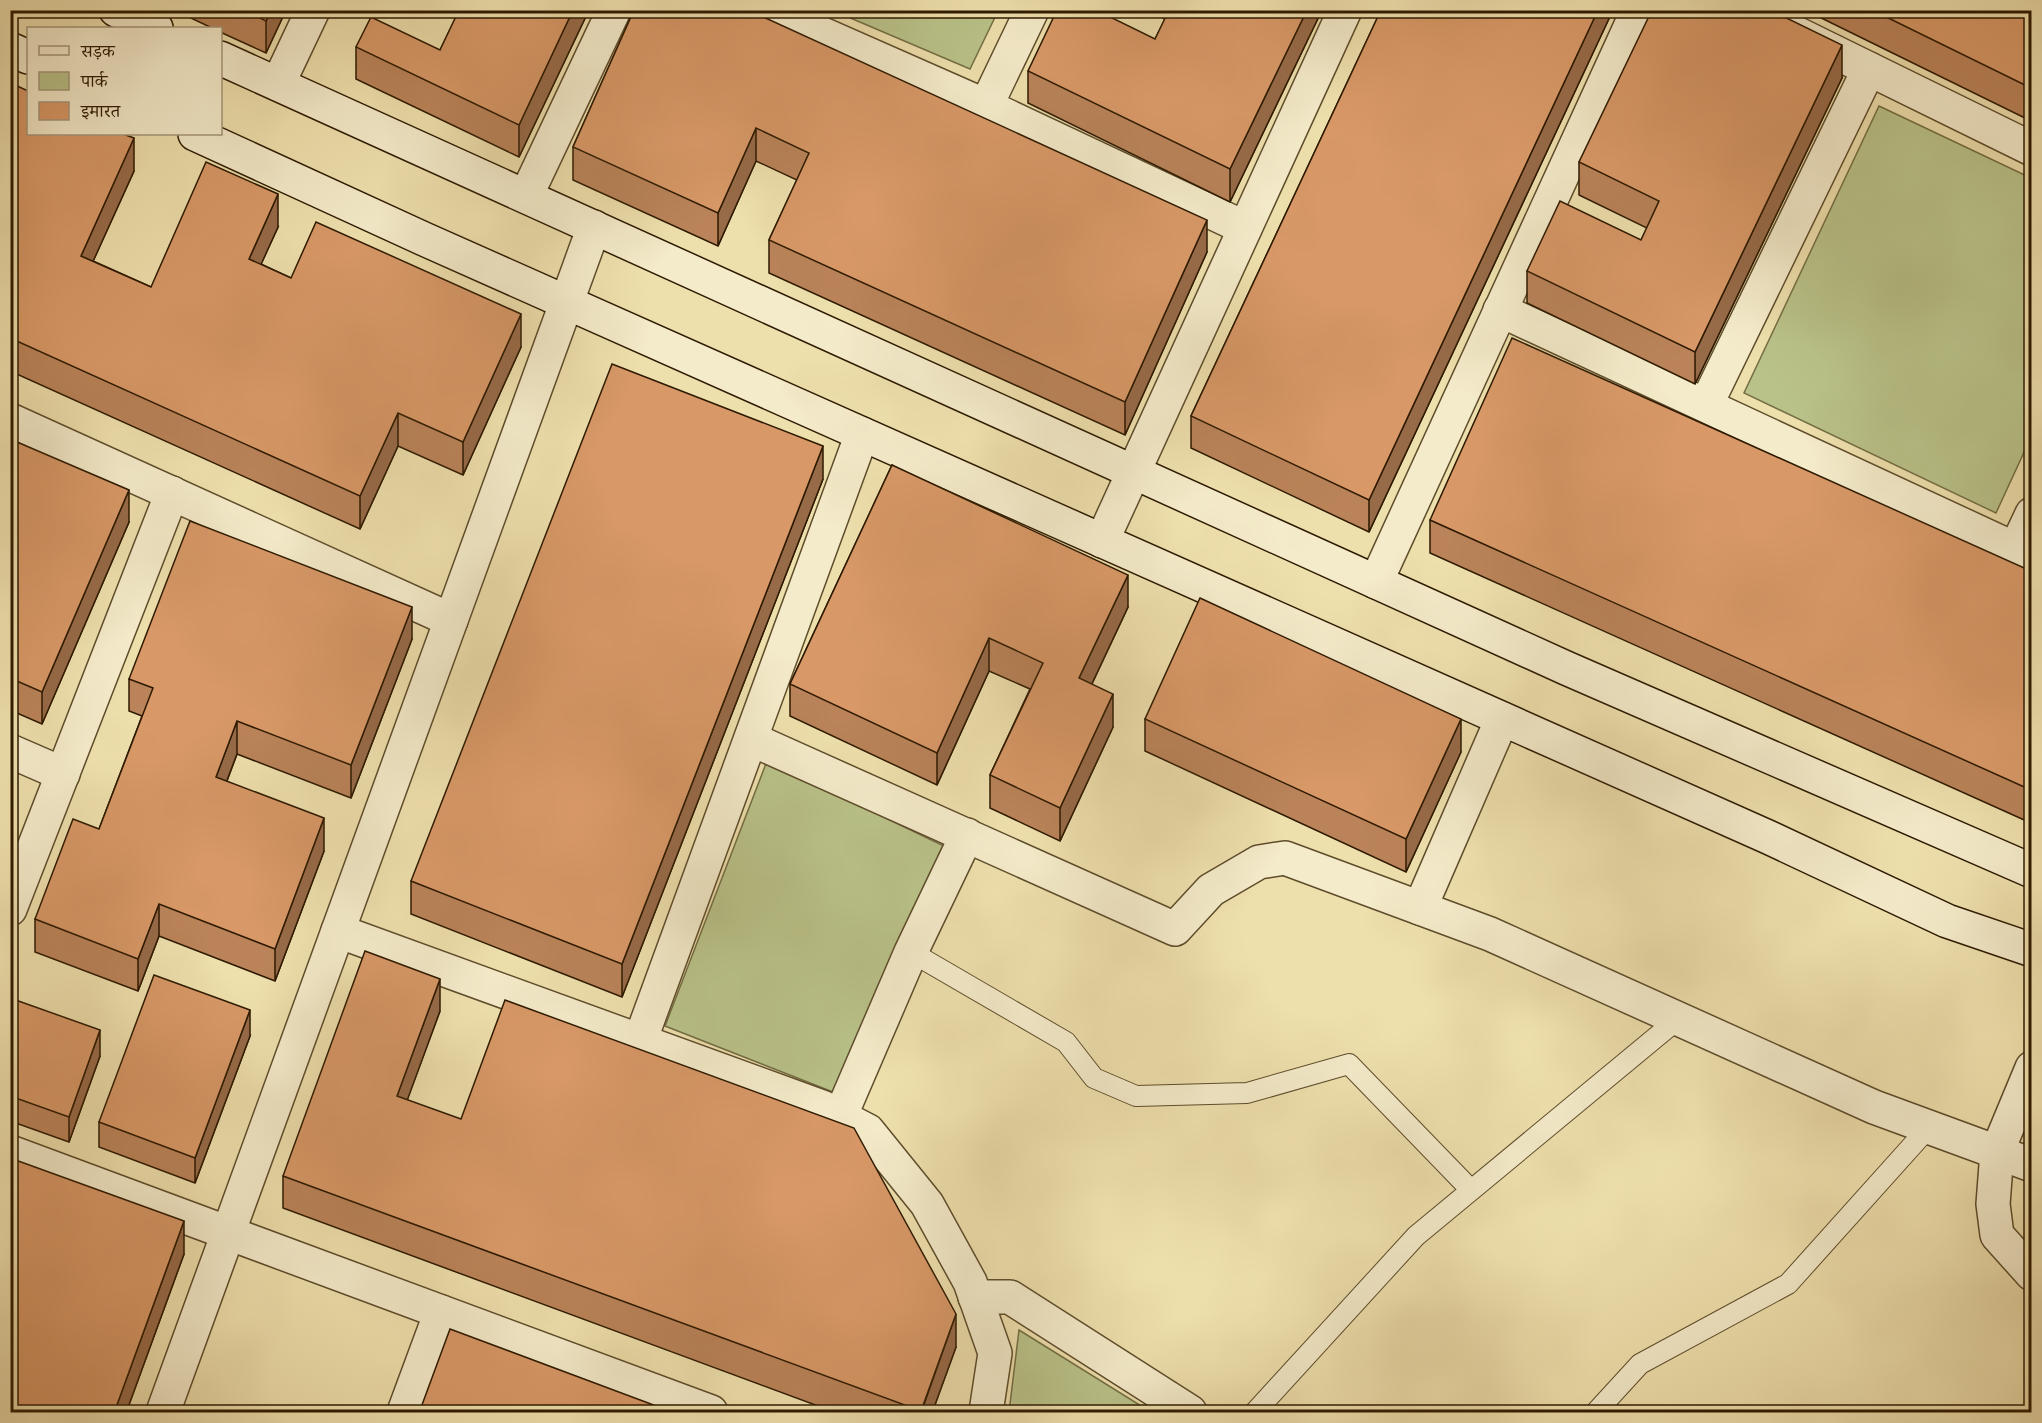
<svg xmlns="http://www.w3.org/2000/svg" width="2042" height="1423" font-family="Vollkorn,'Noto Serif Devanagari',serif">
<rect width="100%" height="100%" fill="#eee0ad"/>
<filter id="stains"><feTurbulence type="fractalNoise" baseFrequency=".00333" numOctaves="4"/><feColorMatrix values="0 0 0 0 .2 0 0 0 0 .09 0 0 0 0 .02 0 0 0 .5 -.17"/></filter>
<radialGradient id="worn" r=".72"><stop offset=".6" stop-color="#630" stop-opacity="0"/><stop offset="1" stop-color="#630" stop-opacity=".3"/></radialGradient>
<g fill="#b9c289" stroke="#746e44" stroke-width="1.5">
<polygon points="834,11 998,11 970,69"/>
<polygon points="1879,106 2031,178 2031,437 1996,513 1744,393"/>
<polygon points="767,761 944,846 833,1092 665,1026"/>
<polygon points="1019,1330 1151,1412 1009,1412"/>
</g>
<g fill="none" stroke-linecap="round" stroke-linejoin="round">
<defs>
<g id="lane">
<polyline points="911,952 1066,1042 1094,1078 1136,1096 1247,1093 1349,1064 1471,1190"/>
<polyline points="1255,1412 1416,1236 1678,1019"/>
<polyline points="1596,1412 1640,1364 1788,1284 1929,1127"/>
</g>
<g id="street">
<polyline points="768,10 986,106 1245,228"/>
<polyline points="1749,10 2032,149"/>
<polyline points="278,84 313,10"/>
<polyline points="986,106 1032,10"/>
<polyline points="526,196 614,10"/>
<polyline points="1500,310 2032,557"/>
<polyline points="1706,405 1869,69"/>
<polyline points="10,420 451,620"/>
<polyline points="1102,541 1345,10"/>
<polyline points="2015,550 2032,514"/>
<polyline points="1376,582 1638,10"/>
<polyline points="751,739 1175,929 1211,890 1259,862 1285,858 1490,934 1874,1107 2032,1165"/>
<polyline points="10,751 63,774"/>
<polyline points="1420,908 1502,719"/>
<polyline points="10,909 172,493"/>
<polyline points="338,931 822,1107 868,1131 927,1204 970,1282 995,1353 986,1412"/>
<polyline points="640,1041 862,434"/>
<polyline points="2032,1068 1997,1152 1993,1204 1997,1235 2032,1274"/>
<polyline points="840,1117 911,952 967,835"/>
<polyline points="10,1152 711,1412"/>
<polyline points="975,1297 1010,1297 1190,1412"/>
<polyline points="163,1412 594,227"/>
<polyline points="404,1412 441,1312"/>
</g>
<g id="secondary">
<polyline points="116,10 156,28"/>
<polyline points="10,49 28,57"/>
<polyline points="220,58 1566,668 2032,871"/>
<polyline points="195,134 424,239 1768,837 1947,921 2032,950"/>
</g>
</defs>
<use href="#lane" stroke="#5e4c2b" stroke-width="22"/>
<use href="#street" stroke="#5e4c2b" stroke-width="36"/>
<use href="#secondary" stroke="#2e1a00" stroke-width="36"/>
<use href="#lane" stroke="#f4ebca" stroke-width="20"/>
<use href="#street" stroke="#f4ebca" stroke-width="33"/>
<use href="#secondary" stroke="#f4ebca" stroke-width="33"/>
</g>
<g fill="#ba8359" stroke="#2e1a00" stroke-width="1.5">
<polygon points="174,10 286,10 266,53 220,32 220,28 212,28"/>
<polygon points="447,10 589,10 519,157 356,79 356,47 440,50 457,15"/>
<polygon points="634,10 1207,252 1125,435 769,273 769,240 797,180 756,161 718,246 573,180 573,147"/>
<polygon points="1147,10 1322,10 1230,202 1028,103 1028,71 1155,39 1165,19"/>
<polygon points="1381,10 1613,10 1369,532 1191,448 1191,416"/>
<polygon points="1805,10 2031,10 2031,121"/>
<polygon points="1842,78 1695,384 1527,303 1527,271 1641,240 1647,228 1579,195 1579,162"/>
<polygon points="10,89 134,171 93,261 151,287 278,227 261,264 291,278 521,347 463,475 398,446 360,529 10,371"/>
<polygon points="10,439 129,522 42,724 10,710"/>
<polygon points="892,465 1128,607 1092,684 1113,727 1060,841 990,808 990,775 1030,689 989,671 937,785 790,716 790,684"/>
<polygon points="823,479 622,997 411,914 411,881"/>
<polygon points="1430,520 2031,571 2031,823 1430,553"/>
<polygon points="412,639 351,798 237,754 227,781 324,851 275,981 159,936 138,991 35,952 35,919 99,829 142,716 129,711 129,679"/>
<polygon points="1145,719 1461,752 1406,872 1145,751"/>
<polygon points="10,998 100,1056 69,1142 10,1121"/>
<polygon points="440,1011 407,1100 956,1347 932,1413 837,1413 283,1208 283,1176"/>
<polygon points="250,1036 195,1183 99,1147 99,1122"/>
<polygon points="10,1158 184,1254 126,1413 10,1413"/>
</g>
<g fill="#976a48" stroke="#2e1a00" stroke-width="1.5">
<polygon points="271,10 286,10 266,53 266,21"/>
<polygon points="573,10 589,10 519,157 519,125"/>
<polygon points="1307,10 1322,10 1230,202 1230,169"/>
<polygon points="1598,10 1613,10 1369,532 1369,500"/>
<polygon points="1842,45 1842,78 1695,384 1695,352"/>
<polygon points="756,128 756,161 718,246 718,213"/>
<polygon points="134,138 134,171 81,288 81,256"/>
<polygon points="278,194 278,227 249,291 249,259"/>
<polygon points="1207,220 1207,252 1125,435 1125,402"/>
<polygon points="521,314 521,347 463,475 463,442"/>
<polygon points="398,413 398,446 360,529 360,496"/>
<polygon points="823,446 823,479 622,997 622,964"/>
<polygon points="129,490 129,522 42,724 42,692"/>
<polygon points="1128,575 1128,607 1079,711 1079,678"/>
<polygon points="412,607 412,639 351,798 351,765"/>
<polygon points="989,638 989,671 937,785 937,753"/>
<polygon points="1113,694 1113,727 1060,841 1060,808"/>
<polygon points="1461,719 1461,752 1406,872 1406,839"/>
<polygon points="237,721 237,754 216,809 216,777"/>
<polygon points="324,818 324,851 275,981 275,949"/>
<polygon points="159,904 159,936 138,991 138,959"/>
<polygon points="440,979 440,1011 397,1128 397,1096"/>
<polygon points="250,1010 250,1036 195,1183 195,1158"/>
<polygon points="100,1030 100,1056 69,1142 69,1117"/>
<polygon points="184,1221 184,1254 126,1413 114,1413"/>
<polygon points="956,1314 956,1347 932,1413 921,1413"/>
</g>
<g fill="#d89867" stroke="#2e1a00" stroke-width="1.5">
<polygon points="244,10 271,10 266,21"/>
<polygon points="459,10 573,10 519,125 356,47 371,17 440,50"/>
<polygon points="634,10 748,10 1207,220 1125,402 769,240 809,153 756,128 718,213 573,147"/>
<polygon points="1057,10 1096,10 1155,39 1169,10 1307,10 1230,169 1028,71"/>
<polygon points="1381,10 1598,10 1369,500 1191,416"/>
<polygon points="1652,10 1770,10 1842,45 1695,352 1527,271 1560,201 1641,240 1659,201 1579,162"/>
<polygon points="1872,10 2031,10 2031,88"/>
<polygon points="13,84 28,91 28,134 123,134 134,138 81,256 151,287 206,162 278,194 249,259 291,278 316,222 521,314 463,442 398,413 360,496 10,338 10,89"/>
<polygon points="1512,338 2031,571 2031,790 1430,520"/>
<polygon points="612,364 823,446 622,964 411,881"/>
<polygon points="10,439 129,490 42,692 10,678"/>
<polygon points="892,465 1128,575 1079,678 1113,694 1060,808 990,775 1043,663 989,638 937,753 790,684"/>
<polygon points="190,521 412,607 351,765 237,721 216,777 324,818 275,949 159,904 138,959 35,919 73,819 99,829 153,688 129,679"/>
<polygon points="1200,598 1461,719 1406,839 1145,719"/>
<polygon points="365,951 440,979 397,1096 461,1119 505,1000 854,1128 956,1314 921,1411 283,1176"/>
<polygon points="154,975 250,1010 195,1158 99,1122"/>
<polygon points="10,998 100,1030 69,1117 10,1096"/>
<polygon points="10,1158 184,1221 114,1413 36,1413 10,1403"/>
<polygon points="450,1329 675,1413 419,1413"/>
</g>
<rect width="2042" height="1423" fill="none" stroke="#eee0ad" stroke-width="36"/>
<rect x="12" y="12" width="2018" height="1399" fill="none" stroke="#2e1a00" stroke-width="3"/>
<rect x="18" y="18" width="2006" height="1387" fill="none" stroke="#2e1a00" stroke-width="1.5"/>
<rect x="27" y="27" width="195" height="108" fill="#f4ebca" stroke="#a59779" stroke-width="1.5"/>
<rect x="39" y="46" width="30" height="9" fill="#f4ebca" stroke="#a59779" stroke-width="1.5"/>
<text x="81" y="57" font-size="18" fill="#2e1a00">सड़क</text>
<rect x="39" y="72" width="30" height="18" fill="#b9c289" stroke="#a59779" stroke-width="1.5"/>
<text x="81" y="87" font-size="18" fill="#2e1a00">पार्क</text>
<rect x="39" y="102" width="30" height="18" fill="#d89867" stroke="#a59779" stroke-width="1.5"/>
<text x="81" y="117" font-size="18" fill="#2e1a00">इमारत</text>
<rect width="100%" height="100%" filter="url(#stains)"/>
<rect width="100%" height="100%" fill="url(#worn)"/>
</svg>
